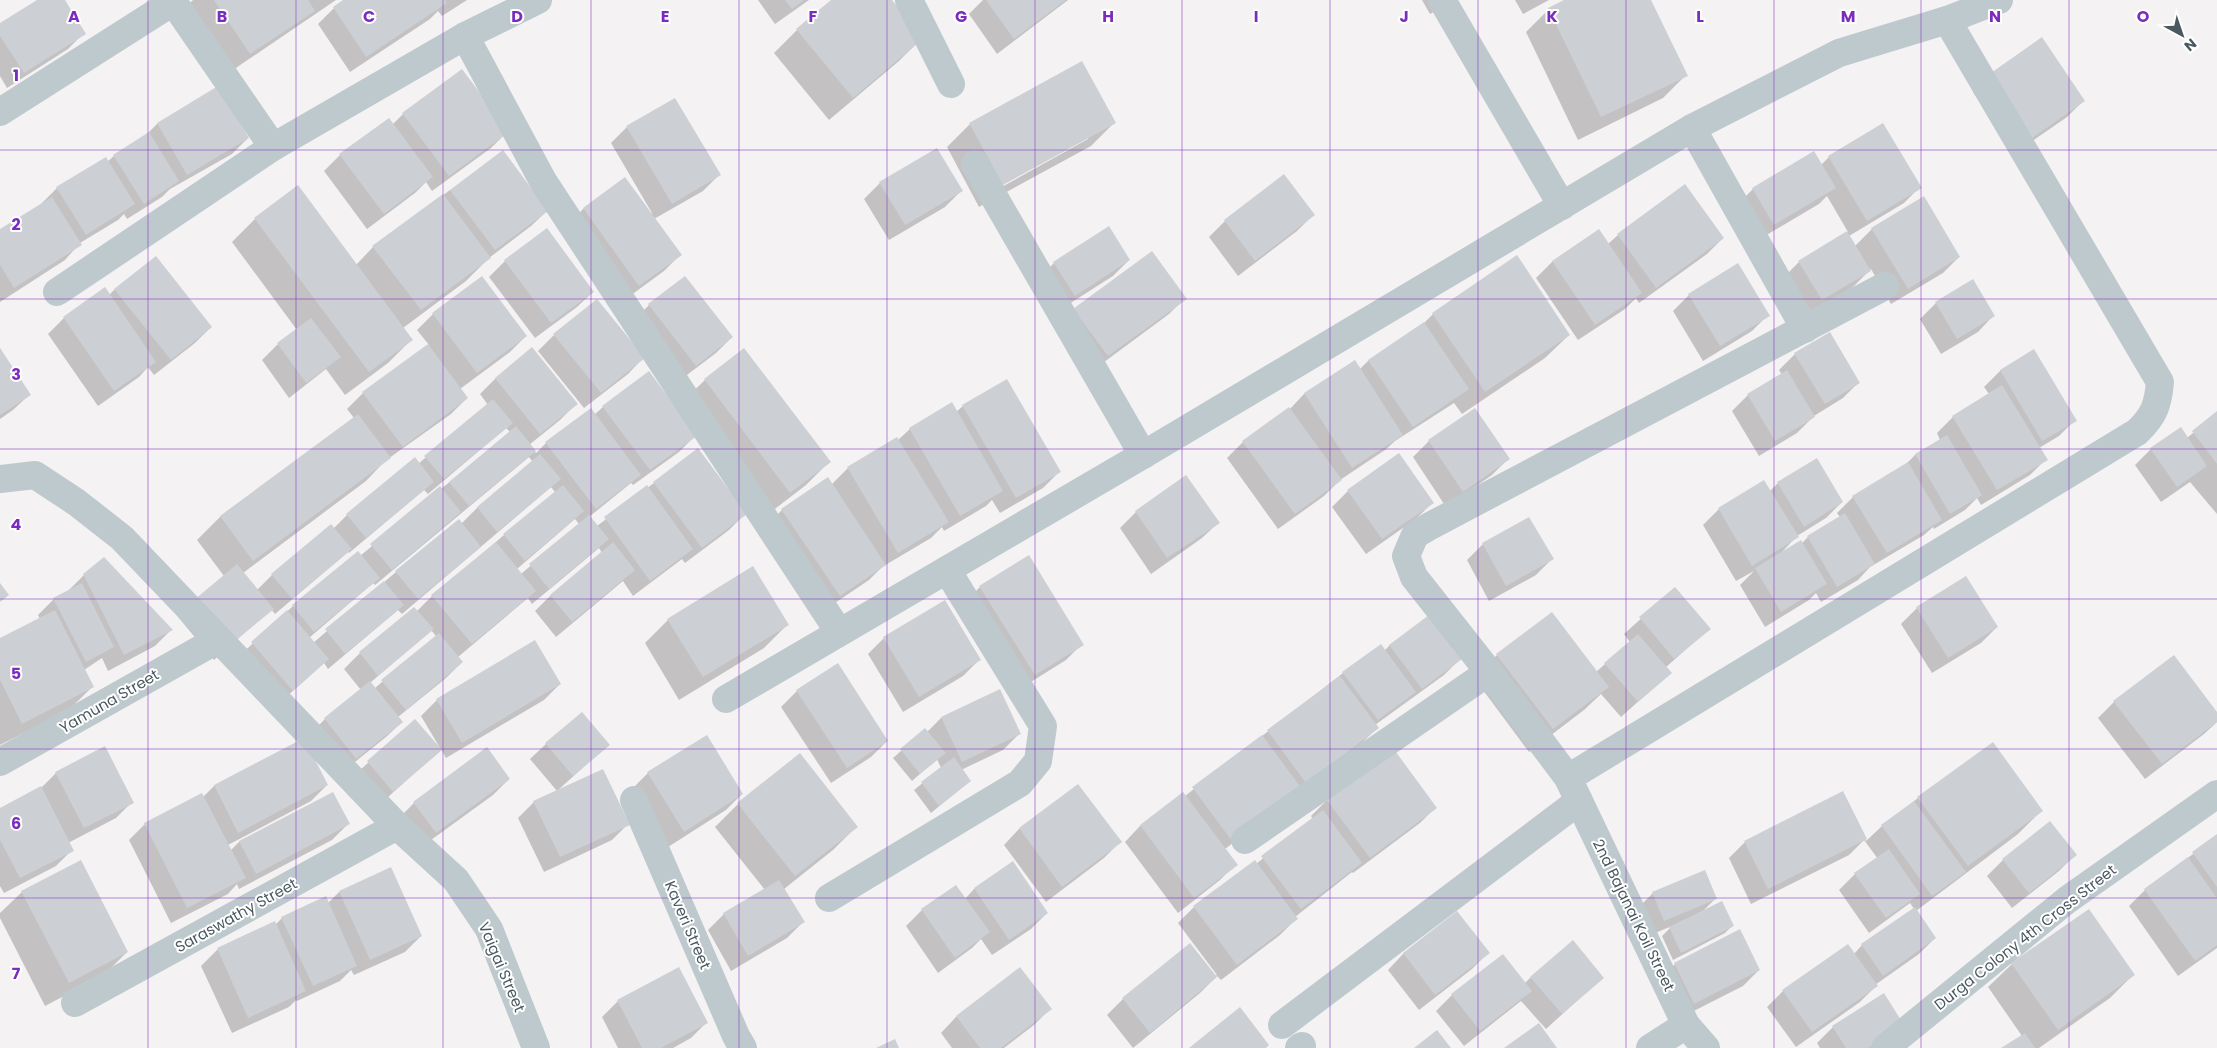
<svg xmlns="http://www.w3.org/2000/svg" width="2217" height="1048" font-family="Poppins,sans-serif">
<rect width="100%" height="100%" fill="#f4f2f3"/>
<g fill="#0003" fill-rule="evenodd">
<polygon points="40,0 63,0 84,33 68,49 7,88 0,76 0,25"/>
<polygon points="193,0 336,0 233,70 190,3"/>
<polygon points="346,0 467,0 442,16 438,11 430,19 350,72 318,24 334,8"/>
<polygon points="758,0 809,0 775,24"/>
<polygon points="833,0 890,0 922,38 899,61 829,120 774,53 797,30"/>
<polygon points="983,0 1068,0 997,54 969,14"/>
<polygon points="1422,0 1455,0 1430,14"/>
<polygon points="1515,0 1549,0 1523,14"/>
<polygon points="1567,0 1650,0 1686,75 1663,98 1578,140 1526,32 1549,9"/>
<polygon points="461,71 507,132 491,148 432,191 426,182 415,193 367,229 324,171 340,155 392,125 403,114"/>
<polygon points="1989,76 2083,101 2067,117 2015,153 1973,92"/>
<polygon points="218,87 248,138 232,154 170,189 162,197 127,219 124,214 118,220 80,243 65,260 0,302 0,231 41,204 57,188 107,162 114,156 146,135 157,124"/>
<path d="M 1114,123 L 1091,146 L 979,207 L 947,147 L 970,124 ZM 1088,137 L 1088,139 L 998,189 L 996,187 Z"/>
<polygon points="627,127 719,175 703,191 654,219 680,255 664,271 623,301 568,225 583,209 625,179 651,214 652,213 611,143"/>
<polygon points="1829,157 1920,187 1904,203 1849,236 1855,246 1872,229 1959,257 1943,273 1891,304 1871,269 1853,287 1806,315 1783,278 1799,262 1848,232 1827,196 1819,204 1758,240 1737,205 1753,189 1821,165"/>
<polygon points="1284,176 1313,215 1297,231 1238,276 1209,237 1225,221"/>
<polygon points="880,183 961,191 945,207 889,240 864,199"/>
<polygon points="450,190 547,211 531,226 489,258 466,281 403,328 411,340 388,363 345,395 326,369 289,398 262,360 278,344 297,330 232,242 255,219 356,265 373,247"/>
<polygon points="1108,228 1129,260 1113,276 1058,311 1038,279 1054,263"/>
<polygon points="1599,231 1608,244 1618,235 1723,238 1707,254 1639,303 1636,298 1625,309 1578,340 1536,278 1552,262"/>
<polygon points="505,261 593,292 577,307 535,338 489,277"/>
<polygon points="685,277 732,337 716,353 679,381 633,321 649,305"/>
<polygon points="115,289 211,327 195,343 154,375 148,367 139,377 98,406 48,334 64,318 109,295"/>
<polygon points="1689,295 1768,315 1752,331 1703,361 1673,311"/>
<polygon points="1185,298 1169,314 1092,371 1074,310"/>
<polygon points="1936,303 1993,316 1978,332 1941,354 1920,319"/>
<path d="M 433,314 L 526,336 L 510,352 L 460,389 L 467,398 L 451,414 L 385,461 L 366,481 L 243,573 L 257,590 L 272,575 L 333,529 L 347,515 L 418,464 L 488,405 L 480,394 L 496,378 L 576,404 L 560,420 L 529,445 L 536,453 L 546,443 L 594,415 L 603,407 L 695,436 L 679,452 L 633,485 L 631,483 L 589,517 L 597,526 L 654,483 L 745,514 L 729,530 L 685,563 L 682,559 L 633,596 L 623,581 L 556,637 L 535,611 L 551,595 L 602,553 L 599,548 L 532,604 L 528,598 L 458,657 L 462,662 L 446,678 L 398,717 L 402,722 L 386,737 L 340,774 L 309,735 L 325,719 L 361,690 L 344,669 L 360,653 L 414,608 L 417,611 L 432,596 L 555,492 L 551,487 L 402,614 L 398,610 L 328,669 L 324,663 L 276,706 L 236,659 L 293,606 L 357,553 L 360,556 L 510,432 L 506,428 L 428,494 L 424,490 L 349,553 L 348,552 L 275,614 L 271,609 L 214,660 L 178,617 L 224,576 L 197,540 L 220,517 L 354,418 L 347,409 L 363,393 L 429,345 L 417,330 ZM 529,457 L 533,462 L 478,507 L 461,524 L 396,572 L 313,643 L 309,638 L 373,583 L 375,585 ZM 575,519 L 579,524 L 521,574 L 517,569 ZM 431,630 L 436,636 L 375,688 L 370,683 Z"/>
<polygon points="1433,314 1569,335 1545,358 1462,414 1454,403 1395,441 1385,450 1340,480 1324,496 1278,529 1227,458 1243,442 1289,410 1304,394 1355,362 1360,369 1368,361 1421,326"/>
<polygon points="554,335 643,358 628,374 584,408 538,351"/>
<polygon points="0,350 29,395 13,410 0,419"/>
<polygon points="2033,351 2075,420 2059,436 2039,448 2046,459 2030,475 1981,505 1977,498 1965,510 1934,529 1933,527 1924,535 1870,567 1858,580 1821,602 1816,593 1809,600 1765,627 1740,585 1754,571 1736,581 1703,525 1719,509 1770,491 1778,483 1842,502 1826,518 1797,536 1782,552 1801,544 1808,537 1840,517 1837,513 1853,497 1905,465 1915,455 1940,440 1937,433 1953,417 1989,394 1984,387 2000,371"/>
<polygon points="1795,354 1859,382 1843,398 1814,416 1797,433 1759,456 1732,411 1748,395 1782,375 1779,370"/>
<polygon points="705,380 829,462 806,485 767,515 681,403"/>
<polygon points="963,406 1059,472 1043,488 1000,513 992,500 986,506 944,531 942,527 931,538 882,567 869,580 823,611 766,526 782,510 827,479 831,485 848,468 897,438 898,440 910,429 956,412"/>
<polygon points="1475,410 1508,459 1492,475 1446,507 1413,457 1429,441"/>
<polygon points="2217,413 2217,514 2190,482 2161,502 2135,465 2151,449 2187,438"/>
<polygon points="1186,477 1218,523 1202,538 1151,574 1120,528 1136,512"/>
<polygon points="1348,491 1433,502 1417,518 1366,554 1332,507"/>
<polygon points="1483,544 1552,559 1536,575 1489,601 1467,560"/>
<polygon points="84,575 171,630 155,646 108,671 102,658 84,670 92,687 69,710 0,745 0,639 40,619 38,615 54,599 67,592"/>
<polygon points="980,587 1082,644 1066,660 1018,690 964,603"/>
<polygon points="1675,588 1709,629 1665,668 1670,673 1621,717 1601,694 1584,710 1529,752 1474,678 1497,655 1596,672 1630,642 1624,634"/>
<polygon points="1917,608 1997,627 1981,643 1932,673 1901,624"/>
<polygon points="668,620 787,625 764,648 679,700 645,643"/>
<polygon points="884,638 979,660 963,676 903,712 868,654"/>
<polygon points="1390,645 1460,659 1444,675 1375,725 1377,728 1361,744 1225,849 1236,864 1220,880 1178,913 1125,842 1140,826 1183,794 1185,796 1343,673 1380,646 1384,651"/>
<polygon points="560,684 544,700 446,758 441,749 377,807 351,778 415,721 440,748 421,716 437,700"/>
<polygon points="797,691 887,741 871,757 831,783 781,707"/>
<polygon points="2114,702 2217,714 2217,722 2204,734 2145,779 2098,718"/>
<polygon points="941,718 1019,734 1003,750 961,770 970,781 931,813 914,790 941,768 937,759 912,781 893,758 925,730 927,732"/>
<polygon points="303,739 327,785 311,801 228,845 230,851 239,842 348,824 332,840 239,889 237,884 228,894 171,923 129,840 145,824 203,797 214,786"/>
<polygon points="546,744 608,745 557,791 530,759"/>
<polygon points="56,773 132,802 116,818 68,843 72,850 56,866 4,893 0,886 0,809 41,788"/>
<polygon points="648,773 742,794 726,810 668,847 632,789"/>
<polygon points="509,779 493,795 420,848 398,819 414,803"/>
<polygon points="1078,785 1120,842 1104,858 1046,902 1004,845 1019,829"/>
<polygon points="1843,793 1866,841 1882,826 1918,798 2041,811 2018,834 1916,911 1935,938 1919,954 1875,985 1876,986 1860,1002 1796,1047 1767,1007 1783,991 1854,954 1862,945 1914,909 1910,903 1869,933 1839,890 1855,874 1878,859 1864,840 1849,855 1751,904 1729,858 1745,842"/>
<polygon points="1327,800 1436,807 1420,823 1353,873 1352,872 1295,917 1296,919 1280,935 1221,980 1217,976 1200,993 1133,1048 1107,1015 1123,999 1190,945 1215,976 1217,975 1178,923 1194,907 1256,864 1313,819 1311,816"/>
<polygon points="534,802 628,824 612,840 544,872 518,818"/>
<polygon points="738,804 856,827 833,850 784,889 803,922 787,938 731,971 708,930 724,914 765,890 715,827"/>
<polygon points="2050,823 2075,855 2059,871 2012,908 1987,876 2003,860"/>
<polygon points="2217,836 2217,948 2178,976 2129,906 2145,890"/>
<polygon points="1013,863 1047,913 1031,929 992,955 981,939 972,948 938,973 906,926 922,910 956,886 965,899 974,889"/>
<polygon points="22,892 127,952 104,975 45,1006 0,918 0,913"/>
<polygon points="339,892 421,936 405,952 354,975 351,970 340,981 297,1001 296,1000 289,1007 232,1033 201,966 217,950 274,923 275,925 282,918 328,903"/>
<polygon points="1653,893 1715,899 1702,912 1733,925 1725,933 1673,960 1662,936 1672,926 1648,936 1637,909"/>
<polygon points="2088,910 2133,975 2110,998 2039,1048 2003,1048 2022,1036 1988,987 2012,964"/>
<polygon points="1457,913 1488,953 1472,969 1419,1010 1388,970 1403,954"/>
<polygon points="1675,964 1759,970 1743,986 1678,1019 1659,980"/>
<polygon points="1020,968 1050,1009 1034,1025 1004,1048 952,1048 941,1033 956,1017"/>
<polygon points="678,969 707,1022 691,1038 673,1048 618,1048 602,1017 618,1001"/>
<polygon points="1531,977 1603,977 1546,1029 1521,1001 1464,1046 1436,1011 1452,995 1525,983"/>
<polygon points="1884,994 1875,1048 1820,1048 1817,1043 1833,1027"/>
</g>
<g fill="#ccd0d4">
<polygon points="37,0 65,0 86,34 24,73 0,36 0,23"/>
<polygon points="214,0 308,0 315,11 250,54"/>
<polygon points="343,0 445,0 447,3 366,57 333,7"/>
<polygon points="785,0 804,0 792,9"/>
<polygon points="831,0 892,0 924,38 853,98 796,29"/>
<polygon points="986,0 1066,0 1014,39"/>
<polygon points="1564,0 1651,0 1688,76 1601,117 1548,8"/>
<polygon points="2042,37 2085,101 2032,138 1988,75"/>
<polygon points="1082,61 1116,123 1003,185 969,123"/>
<polygon points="462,69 509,132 449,176 402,113"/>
<polygon points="218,86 249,138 187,175 157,123"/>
<polygon points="675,98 721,175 672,204 626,126"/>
<polygon points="389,118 433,177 384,214 339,154"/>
<polygon points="1883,123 1922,188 1867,221 1828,156"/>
<polygon points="149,132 179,181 144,204 113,155"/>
<polygon points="937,148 963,191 905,225 879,182"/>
<polygon points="503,150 548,211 495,250 450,190"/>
<polygon points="1814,151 1836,188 1774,225 1752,188"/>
<polygon points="106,157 135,204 86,235 56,187"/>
<polygon points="1284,174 1315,215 1255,261 1224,220"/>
<polygon points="625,177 682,255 639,286 583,208"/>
<polygon points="1685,184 1724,238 1656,288 1617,234"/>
<polygon points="298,185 413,340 369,372 254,218"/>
<polygon points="443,194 491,258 421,310 372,246"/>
<polygon points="1924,196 1960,257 1908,289 1871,228"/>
<polygon points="52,197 82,245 14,288 0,265 0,229"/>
<polygon points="1109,226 1130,260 1075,296 1053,262"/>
<polygon points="547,228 594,292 551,323 504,260"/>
<polygon points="1599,229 1642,293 1595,325 1552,261"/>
<polygon points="1847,231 1871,271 1822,300 1798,261"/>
<polygon points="1152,251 1187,299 1108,356 1073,309"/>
<polygon points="1517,255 1570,335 1485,392 1432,313"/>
<polygon points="156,256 212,327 171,360 114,289"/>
<polygon points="1738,263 1770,316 1720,346 1688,294"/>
<polygon points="482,276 527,336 477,373 432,313"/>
<polygon points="685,276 733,337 696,366 648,304"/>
<polygon points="1973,279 1995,316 1957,339 1935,302"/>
<polygon points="105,287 156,362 114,391 63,317"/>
<polygon points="597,299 645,358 601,393 553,334"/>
<polygon points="311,318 341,357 306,383 277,343"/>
<polygon points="1424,322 1469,389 1413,427 1368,360"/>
<polygon points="1830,332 1860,383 1825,404 1794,353"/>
<polygon points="428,344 468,398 403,447 362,392"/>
<polygon points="532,347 578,404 540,434 495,378"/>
<polygon points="0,348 31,395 0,415"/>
<polygon points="744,348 831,462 790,493 704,379"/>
<polygon points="2034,349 2077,421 2042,441 2000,370"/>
<polygon points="1355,360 1403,435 1352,468 1304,393"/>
<polygon points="1787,370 1815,417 1775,441 1747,394"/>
<polygon points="649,371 697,436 650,470 602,406"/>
<polygon points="1007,379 1061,472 1016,498 962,405"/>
<polygon points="2002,385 2048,460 1997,490 1952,416"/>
<polygon points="493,399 513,423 444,479 424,456"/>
<polygon points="952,402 1003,491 960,516 909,428"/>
<polygon points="1289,407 1342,480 1295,514 1242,441"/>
<polygon points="591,408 641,475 596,509 545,442"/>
<polygon points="1475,408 1510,459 1463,492 1428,440"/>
<polygon points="2217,411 2217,464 2192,431"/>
<polygon points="358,414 391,458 253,561 220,516"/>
<polygon points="516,426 536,451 469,506 449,482"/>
<polygon points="2181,427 2207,466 2177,487 2150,448"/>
<polygon points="1947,435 1982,495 1950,514 1915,454"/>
<polygon points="897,437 949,522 898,553 847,467"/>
<polygon points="698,448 747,514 702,548 653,482"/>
<polygon points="1399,453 1434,503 1382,539 1347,490"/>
<polygon points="540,454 561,479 497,532 477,507"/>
<polygon points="415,457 434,482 366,538 346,514"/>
<polygon points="1817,458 1843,502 1804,527 1777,482"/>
<polygon points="1908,462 1942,520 1887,553 1852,496"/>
<polygon points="1186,475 1220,523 1167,558 1135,511"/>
<polygon points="828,477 886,565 840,596 781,509"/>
<polygon points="1764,480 1799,537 1752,566 1718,508"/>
<polygon points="563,485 584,511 525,561 503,534"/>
<polygon points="647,485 693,549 650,581 604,517"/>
<polygon points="440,486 461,512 392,570 370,544"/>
<polygon points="1845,513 1875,564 1837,587 1807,536"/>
<polygon points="589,515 609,539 549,589 529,564"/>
<polygon points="1529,517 1554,559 1506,586 1482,543"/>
<polygon points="459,519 481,547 418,599 395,571"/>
<polygon points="331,524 352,549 292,599 271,574"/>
<polygon points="1801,540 1827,584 1781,612 1755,568"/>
<polygon points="496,542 536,591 472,644 431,595"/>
<polygon points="613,542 635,570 572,622 550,595"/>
<polygon points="358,551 380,578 314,632 292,605"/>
<polygon points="1029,555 1084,645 1035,675 979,586"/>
<polygon points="104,557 173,630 124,655 83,574"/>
<polygon points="237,564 274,609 230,645 194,600"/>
<polygon points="753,566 789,625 703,677 667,619"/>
<polygon points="1966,576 1998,627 1948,658 1916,607"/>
<polygon points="384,581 404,605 345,654 325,629"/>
<polygon points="0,583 9,595 0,602"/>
<polygon points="82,583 114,647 86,662 53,598"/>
<polygon points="1675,587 1711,629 1674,659 1639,617"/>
<polygon points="945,600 981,660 919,697 883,637"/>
<polygon points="414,607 434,629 378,676 359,652"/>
<polygon points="55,610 94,687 22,724 0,680 0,638"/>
<polygon points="287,610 329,659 293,691 251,642"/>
<polygon points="1552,612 1609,687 1553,729 1496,654"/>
<polygon points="1429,615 1462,659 1422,689 1389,645"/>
<polygon points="439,633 463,662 406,710 381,680"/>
<polygon points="1638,634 1672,673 1638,702 1604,663"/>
<polygon points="535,640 561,684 462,743 436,699"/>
<polygon points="1381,644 1416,692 1378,720 1342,672"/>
<polygon points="2174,655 2217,712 2217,722 2162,764 2113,701"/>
<polygon points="838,663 888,741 847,768 796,690"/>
<polygon points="1340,676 1379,728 1306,783 1267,730"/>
<polygon points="370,681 403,722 356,759 324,718"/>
<polygon points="1000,689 1021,734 962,762 941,717"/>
<polygon points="582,712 610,745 573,776 545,743"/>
<polygon points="415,719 442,750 393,792 367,761"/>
<polygon points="925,728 946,753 920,774 900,749"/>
<polygon points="707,735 743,794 684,832 647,772"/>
<polygon points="1262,735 1302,789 1232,841 1192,787"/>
<polygon points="304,738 328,785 238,833 214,785"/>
<polygon points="1993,742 2043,811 1968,866 1917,797"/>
<polygon points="105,746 134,803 84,828 55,772"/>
<polygon points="487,747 510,779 436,833 413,802"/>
<polygon points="1393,748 1437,808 1370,858 1326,799"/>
<polygon points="800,753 858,827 795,876 737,803"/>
<polygon points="954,757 971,781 939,806 921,782"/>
<polygon points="603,769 630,825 560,857 533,801"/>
<polygon points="1078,784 1122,842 1062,887 1019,828"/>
<polygon points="41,786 74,851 20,878 0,840 0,808"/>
<polygon points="1843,791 1867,839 1768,889 1744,841"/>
<polygon points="333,792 350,824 256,874 239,841"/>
<polygon points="1183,792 1238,865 1194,898 1140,825"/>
<polygon points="202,793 246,878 187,908 144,823"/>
<polygon points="1914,801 1966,872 1932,896 1881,825"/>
<polygon points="1323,810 1362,863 1301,909 1261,856"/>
<polygon points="2050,821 2077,855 2029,893 2002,859"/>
<polygon points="2217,834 2217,887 2192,852"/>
<polygon points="1889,849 1920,894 1886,918 1854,873"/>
<polygon points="2188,857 2217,898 2217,945 2195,961 2144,889"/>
<polygon points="81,860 128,952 69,983 21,891"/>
<polygon points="1255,860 1298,919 1237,965 1193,906"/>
<polygon points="1013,861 1048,913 1009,940 974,888"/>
<polygon points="391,867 422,936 370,960 339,891"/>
<polygon points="1705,870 1717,899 1664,921 1652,892"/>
<polygon points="779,880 805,922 748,956 723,913"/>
<polygon points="956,885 990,932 955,958 921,909"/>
<polygon points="326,896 357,966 313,986 281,917"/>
<polygon points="1722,901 1734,926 1681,953 1669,927"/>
<polygon points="1915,907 1936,938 1883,976 1861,944"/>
<polygon points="2089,909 2135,975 2058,1030 2011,963"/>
<polygon points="1457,911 1490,953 1435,995 1403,953"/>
<polygon points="275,921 306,991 248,1018 217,948"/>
<polygon points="1740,929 1760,970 1694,1004 1674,963"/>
<polygon points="1573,940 1604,978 1562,1014 1530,977"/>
<polygon points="1190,943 1217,977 1150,1033 1122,998"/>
<polygon points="1848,944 1878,986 1812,1032 1782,990"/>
<polygon points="1503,954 1532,991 1480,1031 1451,994"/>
<polygon points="679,967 708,1023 661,1048 642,1048 617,1000"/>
<polygon points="1020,967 1052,1009 1001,1048 980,1048 956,1016"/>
<polygon points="1884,993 1904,1025 1868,1048 1846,1048 1832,1026"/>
<polygon points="1240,1007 1269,1045 1266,1048 1189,1048"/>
<polygon points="1539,1023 1557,1048 1504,1048"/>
<polygon points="1437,1030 1451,1048 1414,1048"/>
<polygon points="2025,1033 2035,1048 2001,1048"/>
<polygon points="895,1039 899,1048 876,1048"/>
</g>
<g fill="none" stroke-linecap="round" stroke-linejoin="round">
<g stroke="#bec9ce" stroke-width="28">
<polyline points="172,0 273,147"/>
<polyline points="909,0 951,84"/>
<polyline points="1442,0 1562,206"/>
<polyline points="465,36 543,181 839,632"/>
<polyline points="0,112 173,2"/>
<polyline points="1692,128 1805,329"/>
<polyline points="975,164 1143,455"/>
<polyline points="57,292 273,147 465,36 538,0"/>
<polyline points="0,479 35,475 76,502 122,538 397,826 456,880 489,929 536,1048"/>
<polyline points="726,699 1143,455 1692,128 1839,53 1947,20 1999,0"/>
<polyline points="0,762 217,640"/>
<path d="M 1568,778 L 2137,432 C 2154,416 2158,405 2160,382 L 1947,20"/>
<polyline points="634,800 736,1036 743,1048"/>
<polyline points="1245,840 1489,672"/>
<polyline points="829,898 1020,783 1038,761 1043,726 947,570"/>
<polyline points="75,1003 397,826"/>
<polyline points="1282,1025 1579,801"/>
<polyline points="1299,1048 1302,1046"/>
<polyline points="1650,1048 1686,1025"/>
<polyline points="1706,1048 1686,1025 1568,778 1489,672 1414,577 1406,556 1415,535 1430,526 1885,286"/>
<polyline points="1885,1048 2067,900 2217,794"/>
</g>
</g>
<path fill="none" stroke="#7b2cbf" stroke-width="1" stroke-opacity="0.55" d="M 148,0 L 148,1048M 296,0 L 296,1048M 443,0 L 443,1048M 591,0 L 591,1048M 739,0 L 739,1048M 887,0 L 887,1048M 1035,0 L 1035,1048M 1182,0 L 1182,1048M 1330,0 L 1330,1048M 1478,0 L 1478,1048M 1626,0 L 1626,1048M 1774,0 L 1774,1048M 1921,0 L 1921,1048M 2069,0 L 2069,1048M 0,150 L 2217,150M 0,299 L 2217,299M 0,449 L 2217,449M 0,599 L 2217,599M 0,749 L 2217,749M 0,898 L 2217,898"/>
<g text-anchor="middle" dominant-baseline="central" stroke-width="4" stroke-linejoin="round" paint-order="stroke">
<g font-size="15" fill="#4a595f" stroke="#fff">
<text transform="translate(109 701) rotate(-30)">Yamuna Street</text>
<text transform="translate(236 915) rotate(-29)">Saraswathy Street</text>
<text transform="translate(1634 915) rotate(64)">2nd Bajanai Koil Street</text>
<text transform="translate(688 925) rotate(67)">Kaveri Street</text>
<text transform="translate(2025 937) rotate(-38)">Durga Colony 4th Cross Street</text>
<text transform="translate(502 967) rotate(67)">Vaigai Street</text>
</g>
</g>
<g font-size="16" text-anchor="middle" font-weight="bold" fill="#7b2cbf" stroke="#fff" stroke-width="4" stroke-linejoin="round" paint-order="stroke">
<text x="74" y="22">A</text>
<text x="222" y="22">B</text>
<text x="369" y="22">C</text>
<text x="517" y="22">D</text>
<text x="665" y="22">E</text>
<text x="813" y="22">F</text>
<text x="961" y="22">G</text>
<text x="1108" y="22">H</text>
<text x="1256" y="22">I</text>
<text x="1404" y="22">J</text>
<text x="1552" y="22">K</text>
<text x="1700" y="22">L</text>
<text x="1848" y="22">M</text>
<text x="1995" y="22">N</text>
<text x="2143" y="22">O</text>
<text x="16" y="81">1</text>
<text x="16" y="230">2</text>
<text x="16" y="380">3</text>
<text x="16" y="530">4</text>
<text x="16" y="679">5</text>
<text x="16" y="829">6</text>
<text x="16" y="979">7</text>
</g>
<g transform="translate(2182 35) rotate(140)" stroke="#ffffff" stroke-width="4" paint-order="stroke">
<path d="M0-4L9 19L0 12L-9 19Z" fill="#4a595f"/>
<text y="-8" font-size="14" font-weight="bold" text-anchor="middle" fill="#4a595f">N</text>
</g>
</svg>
